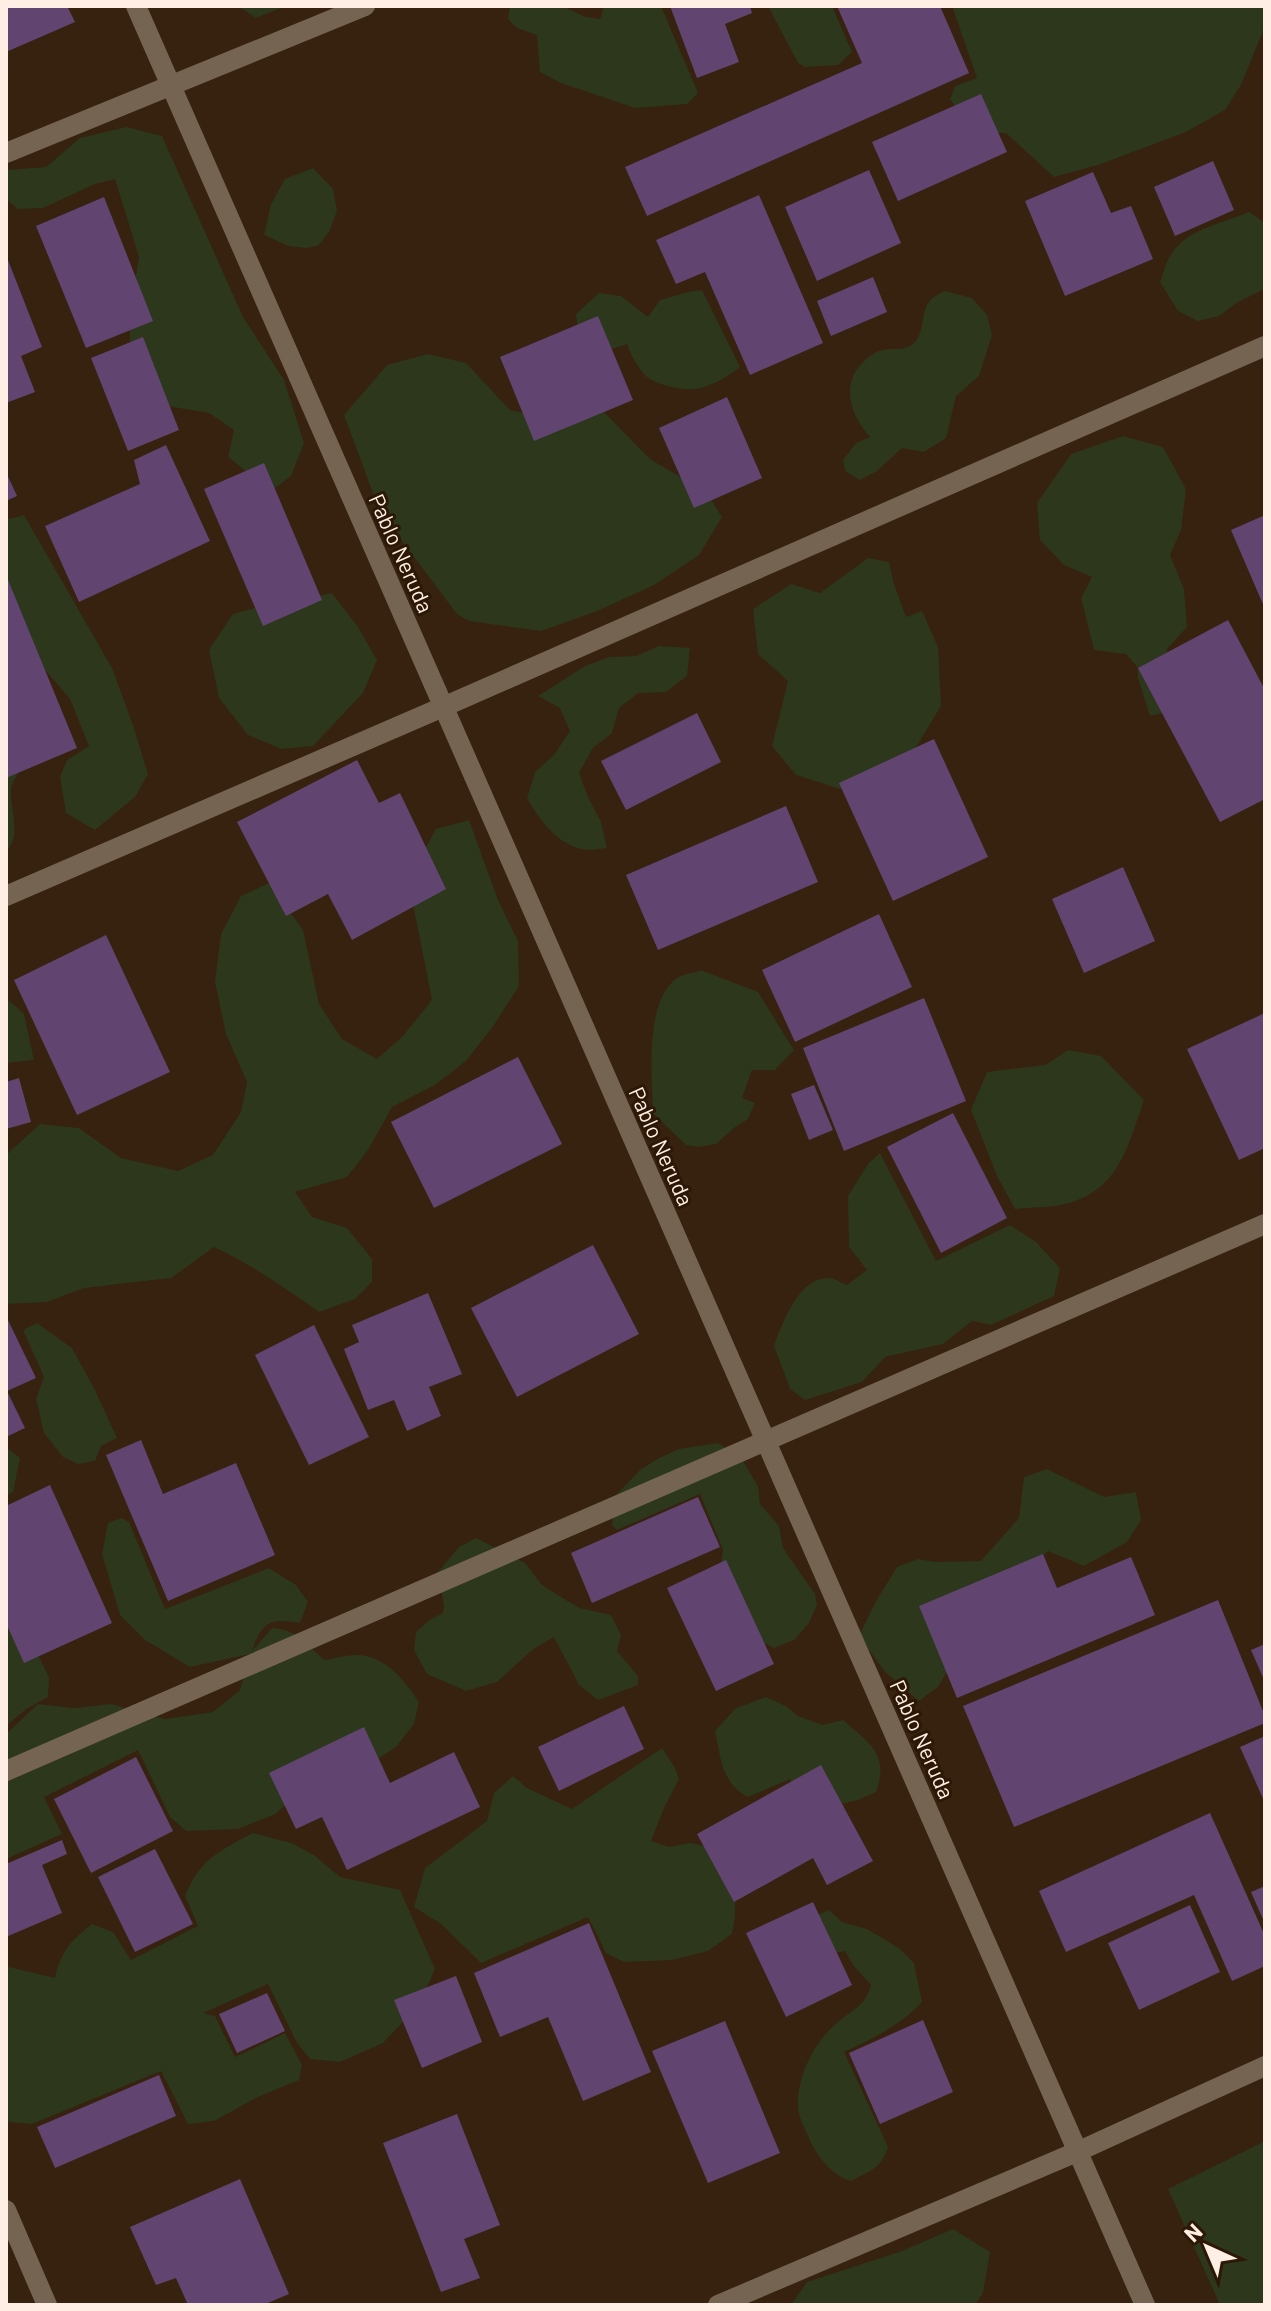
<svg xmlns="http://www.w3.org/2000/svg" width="1271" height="2311" font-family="Barlow,sans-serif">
<rect width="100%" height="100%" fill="#37210f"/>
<g fill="#2c371c">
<polygon points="238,6 286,6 256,18"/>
<polygon points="510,6 562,6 586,17 600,19 603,9 600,6 661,6 698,93 687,104 635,108 561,83 540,72 537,35 517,28 508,19"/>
<polygon points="768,6 832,6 852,52 838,65 805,67 798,63"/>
<path d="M 952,6 L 1265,6 L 1265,26 L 1241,85 L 1225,110 L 1186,132 L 1101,164 L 1054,177 L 1006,133 C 974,134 968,125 950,99 L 955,86 L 977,78 Z"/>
<polygon points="126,127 162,136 243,317 284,380 304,443 291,476 271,491 228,457 234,430 209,413 155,404 130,365 130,311 139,257 115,179 95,184 43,208 18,209 6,199 6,170 46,167 80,138"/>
<polygon points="313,168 333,189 337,211 329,232 318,246 306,248 288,246 264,235 271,204 285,179"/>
<path d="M 1249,212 L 1265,223 L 1265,289 L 1238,302 L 1219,316 L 1198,321 L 1178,311 L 1160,282 C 1163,275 1165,265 1169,258 C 1184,229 1221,224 1249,212 Z"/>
<path d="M 702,290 L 740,367 C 728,376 716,384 701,388 C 687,392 659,386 647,377 C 638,369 631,355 627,344 L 612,349 L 577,325 L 576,314 L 599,293 L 621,296 L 648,317 L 660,300 L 688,292 Z"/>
<path d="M 945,291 L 972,298 L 987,315 L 992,335 L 979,376 L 956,396 L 946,438 L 924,452 L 902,448 L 877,471 L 860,480 L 845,471 L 843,460 L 856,443 L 870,437 C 846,410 839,374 875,353 C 888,345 906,354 916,341 C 929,322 915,303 945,291 Z"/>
<polygon points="428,354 466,363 510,410 543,417 602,410 650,459 706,492 722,517 699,555 654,585 595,612 541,631 469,621 457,614 380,512 344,415 387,365"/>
<polygon points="1123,436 1163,447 1186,489 1181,530 1170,555 1184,589 1187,627 1167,649 1167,692 1171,711 1150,716 1138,678 1138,668 1126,654 1094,650 1081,598 1092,577 1064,565 1040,540 1037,503 1071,454"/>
<polygon points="24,515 112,668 133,725 148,774 135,797 95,830 66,813 60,777 67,760 89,746 70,699 16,636 6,631 6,520"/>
<polygon points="868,558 889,562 894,584 906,617 922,611 938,647 941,706 906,764 840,789 796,775 772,746 788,681 758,654 753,609 791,584 820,593"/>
<polygon points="332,593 358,627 377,660 363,693 313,746 281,749 248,735 219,698 209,650 233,614 270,604"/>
<path d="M 659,646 L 690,648 L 687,676 L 666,692 L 638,693 L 619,708 L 612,733 L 593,748 L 579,773 L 588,797 L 601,822 L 607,848 C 599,849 589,851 581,849 C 556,843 539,819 527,798 L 535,772 L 554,755 L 570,731 L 560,708 L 538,696 L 585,666 L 609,657 L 636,656 Z"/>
<path d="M 6,755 L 26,760 C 22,769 12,780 11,789 C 10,809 22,836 6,852 Z"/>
<path d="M 469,820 L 498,900 L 518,941 L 519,986 L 494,1025 L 466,1061 L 435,1085 L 392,1107 L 368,1150 L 347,1177 L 295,1192 L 312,1217 L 347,1228 L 372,1259 L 372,1282 L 355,1299 L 319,1312 C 285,1288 252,1265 214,1247 L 171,1278 L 84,1288 L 47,1302 L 6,1304 L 6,1155 L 40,1124 L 79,1128 L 121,1158 L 178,1171 L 213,1155 L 241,1112 L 247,1082 L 226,1034 L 215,982 L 221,934 L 241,896 L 269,883 L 303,930 L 319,1004 L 342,1039 L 377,1059 L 402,1037 L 432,1000 L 408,879 L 436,829 Z"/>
<path d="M 701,970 L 758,992 L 794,1050 L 775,1070 L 752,1070 L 742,1098 L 755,1103 L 748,1119 L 734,1128 L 716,1144 L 698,1147 L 686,1145 L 653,1113 C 652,1077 644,1001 677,978 C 683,974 694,973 701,970 Z"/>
<polygon points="6,998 24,1014 34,1060 6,1063"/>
<path d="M 1068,1050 L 1101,1056 L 1144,1100 C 1128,1146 1119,1191 1065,1204 C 1050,1208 1031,1207 1015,1209 L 997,1176 L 971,1110 L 987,1072 L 1045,1065 Z"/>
<path d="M 880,1153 L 936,1261 L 1010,1225 L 1036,1242 L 1060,1268 L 1054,1296 L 991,1325 L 972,1321 L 943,1344 L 885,1357 L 862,1382 L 805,1400 L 790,1389 L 774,1346 C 782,1323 799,1277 829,1278 C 834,1278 842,1283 847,1285 L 867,1270 L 849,1247 L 848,1196 L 868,1164 Z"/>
<polygon points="37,1323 72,1348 95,1390 117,1438 101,1446 95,1461 78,1464 63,1457 44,1433 36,1399 44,1377 23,1330"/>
<polygon points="718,1443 741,1458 758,1486 760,1504 779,1526 783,1548 815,1594 817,1605 809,1623 794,1640 774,1648 742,1632 718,1580 723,1550 700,1494 617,1530 612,1525 616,1495 640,1470 659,1458 679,1449"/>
<polygon points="6,1447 20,1458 13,1492 6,1496"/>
<polygon points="1047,1469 1104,1497 1136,1492 1141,1520 1127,1542 1084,1566 1048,1551 1012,1582 949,1668 938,1687 919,1701 885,1672 859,1636 875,1603 897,1567 918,1559 936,1562 981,1561 1019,1518 1024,1477"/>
<path d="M 122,1518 L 129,1522 L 165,1609 L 269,1568 L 296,1585 L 308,1602 L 300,1623 C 270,1619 263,1620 252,1651 L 272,1628 C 298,1630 306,1643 324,1660 C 334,1659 345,1655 356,1655 C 386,1655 404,1680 419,1702 L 414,1724 L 396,1747 L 361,1770 L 318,1777 L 275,1814 L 238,1829 L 186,1831 L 170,1817 L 138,1750 L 44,1797 L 62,1834 L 6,1859 L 6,1734 L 38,1704 L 74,1708 L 111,1704 L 165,1719 L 213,1712 L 240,1690 L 250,1654 L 190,1667 L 145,1640 L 120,1615 L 102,1554 L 108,1523 Z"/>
<polygon points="476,1538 525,1563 542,1585 566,1600 580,1608 611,1615 621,1635 617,1651 638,1676 638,1685 598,1700 579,1685 554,1637 532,1650 497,1682 466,1691 427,1674 414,1650 416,1632 431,1619 443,1613 444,1606 438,1572 459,1547"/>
<polygon points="6,1623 34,1647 49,1677 48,1697 26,1709 6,1726"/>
<path d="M 766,1697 L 786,1706 L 798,1716 L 822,1725 L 843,1720 C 869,1743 890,1754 876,1792 L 858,1800 L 826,1808 L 796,1794 L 790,1779 L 748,1797 C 721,1783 721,1758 715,1731 L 736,1708 Z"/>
<polygon points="662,1748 675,1768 679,1779 664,1808 651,1841 669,1847 690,1843 719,1849 736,1880 735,1916 732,1934 708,1951 672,1960 624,1962 606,1953 588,1917 481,1963 441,1924 414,1907 425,1868 487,1821 494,1793 513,1776 527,1788 572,1809"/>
<path d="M 253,1833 L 291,1843 L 314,1855 L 340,1877 L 400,1890 L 435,1969 L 419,2005 L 383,2043 L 340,2062 L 310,2059 L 297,2043 L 268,1984 L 203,2013 L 215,2016 L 235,2057 L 285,2033 L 302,2065 L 299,2080 L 258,2097 L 214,2121 L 188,2124 L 161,2071 L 32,2124 L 9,2122 L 6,2119 L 6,1969 L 9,1967 L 55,1978 C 61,1950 71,1941 92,1924 L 113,1932 L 131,1960 L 198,1926 L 185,1896 C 200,1859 219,1851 253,1833 Z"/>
<path d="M 829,1910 L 842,1922 L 867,1929 L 899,1948 L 914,1963 L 922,2002 C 900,2026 873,2038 844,2052 L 888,2147 C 881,2169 870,2171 851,2181 C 832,2176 816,2155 809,2138 C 805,2129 799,2118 798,2109 C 796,2077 814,2041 839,2021 C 854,2009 865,2006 871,1985 L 853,1965 L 845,1951 L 820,1956 L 809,1919 Z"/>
<polygon points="1265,2141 1265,2305 1220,2305 1168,2189"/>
<polygon points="953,2229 990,2252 983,2293 975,2305 791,2305 807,2282 902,2251"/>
</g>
<g fill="#614570">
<polygon points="6,6 67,6 75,22 6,52"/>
<polygon points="670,6 750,6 752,13 725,24 739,62 697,78"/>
<polygon points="837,6 940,6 969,73 647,216 625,167 862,63"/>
<polygon points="981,94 1007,152 898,201 872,142"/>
<polygon points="1213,161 1234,210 1175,236 1154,187"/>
<polygon points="869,170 901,243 817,281 785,207"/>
<polygon points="1093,172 1111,213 1131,206 1153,259 1065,296 1025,201"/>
<polygon points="759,195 823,343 750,375 705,272 676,284 656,240"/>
<polygon points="104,197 153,321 86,348 36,226"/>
<polygon points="6,255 42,347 21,356 35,392 6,403"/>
<polygon points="873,277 887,312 831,336 817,301"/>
<polygon points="598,316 633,400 534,441 500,357"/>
<polygon points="143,337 179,430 128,451 91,358"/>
<polygon points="727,397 762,478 694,508 659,428"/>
<polygon points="166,445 210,541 79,602 45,526 140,484 134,460"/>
<polygon points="264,463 322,600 263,626 204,489"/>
<polygon points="6,472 17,496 6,501"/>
<polygon points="1265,515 1265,609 1231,530"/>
<polygon points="6,575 77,748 6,778"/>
<polygon points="1228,620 1265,690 1265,799 1220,822 1138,668"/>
<polygon points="697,713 721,762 626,810 601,761"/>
<polygon points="934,739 988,857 893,901 839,783"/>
<polygon points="357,760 379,803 400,793 446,889 352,940 328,894 286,916 237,822"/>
<polygon points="786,806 818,882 658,950 626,875"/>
<polygon points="1123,867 1155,941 1084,973 1052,899"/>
<polygon points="879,914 912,987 795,1042 762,970"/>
<polygon points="106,935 170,1072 77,1115 14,980"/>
<polygon points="924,998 966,1101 844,1151 803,1048"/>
<polygon points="1265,1013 1265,1148 1239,1160 1187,1049"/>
<polygon points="518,1057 562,1144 434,1208 391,1122"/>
<polygon points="19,1078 31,1122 6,1129 6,1082"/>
<polygon points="814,1085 833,1130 809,1140 791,1094"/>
<polygon points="953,1113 1007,1218 941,1253 887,1147"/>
<polygon points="593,1245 639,1334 517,1397 471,1308"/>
<polygon points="428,1293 462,1374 429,1387 441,1416 407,1431 394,1400 368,1410 344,1349 359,1342 352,1325"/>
<polygon points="6,1316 36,1378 7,1391 25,1428 6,1437"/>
<polygon points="314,1325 369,1437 309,1465 255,1355"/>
<polygon points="141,1440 163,1494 236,1463 275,1555 168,1601 106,1455"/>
<polygon points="50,1485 112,1623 24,1663 6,1623 6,1506"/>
<polygon points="698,1497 720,1547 592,1603 571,1553"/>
<polygon points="1043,1554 1057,1588 1131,1557 1155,1615 957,1698 919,1606"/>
<polygon points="726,1560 774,1664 716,1691 667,1588"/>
<polygon points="1218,1600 1265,1716 1265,1723 1014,1827 963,1706"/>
<polygon points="1265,1644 1265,1682 1251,1650"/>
<polygon points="624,1706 644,1749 559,1791 538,1747"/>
<polygon points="364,1727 390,1783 454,1752 480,1807 347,1870 322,1817 296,1829 269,1773"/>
<polygon points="1265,1736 1265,1803 1240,1747"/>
<polygon points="136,1757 173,1831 91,1873 54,1799"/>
<polygon points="821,1765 873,1861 827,1885 813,1858 734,1902 697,1834"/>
<polygon points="1210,1813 1265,1936 1265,1966 1232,1981 1194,1895 1066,1952 1039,1891"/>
<polygon points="62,1840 67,1854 42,1865 62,1913 6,1937 6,1864"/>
<polygon points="155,1849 193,1924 135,1952 98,1877"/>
<polygon points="1265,1886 1265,1924 1251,1892"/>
<polygon points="813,1902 852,1985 786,2017 746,1933"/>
<polygon points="1190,1905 1220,1972 1139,2010 1108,1943"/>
<polygon points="589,1923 651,2072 583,2101 548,2017 500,2037 474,1973"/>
<polygon points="456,1976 482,2042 422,2068 394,2000"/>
<polygon points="267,1993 285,2031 237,2053 219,2014"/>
<polygon points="923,2020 953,2092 880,2124 849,2053"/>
<polygon points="725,2021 780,2153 708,2183 652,2051"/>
<polygon points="159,2075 176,2116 55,2168 37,2127"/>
<polygon points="457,2114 500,2225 464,2239 480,2278 441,2292 383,2143"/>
<polygon points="240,2179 289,2294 263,2305 188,2305 176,2278 156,2285 130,2227"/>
</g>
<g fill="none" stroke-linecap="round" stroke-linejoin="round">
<g stroke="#746451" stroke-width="20">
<polyline points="136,6 1145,2305"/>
<polyline points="6,153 365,6"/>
<polyline points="6,896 443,707 1265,346"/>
<polyline points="6,1771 1265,1224"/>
<polyline points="6,2210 47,2305"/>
<polyline points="718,2305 1079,2151 1265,2066"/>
</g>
</g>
<g text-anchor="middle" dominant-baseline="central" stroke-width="6" stroke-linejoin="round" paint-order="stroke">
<g font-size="22" fill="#feeee3" stroke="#2d1705">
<text transform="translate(402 553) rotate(66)">Pablo Neruda</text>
<text transform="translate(662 1146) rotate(66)">Pablo Neruda</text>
<text transform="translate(923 1739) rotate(66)">Pablo Neruda</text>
</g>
</g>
<rect width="1271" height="2311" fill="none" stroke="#feeee3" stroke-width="16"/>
<g transform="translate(1207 2247) rotate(316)" stroke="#2d1705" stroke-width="6" paint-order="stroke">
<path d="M0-6L14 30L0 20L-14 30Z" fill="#feeee3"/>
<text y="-12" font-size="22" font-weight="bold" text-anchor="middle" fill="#feeee3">N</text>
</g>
</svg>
